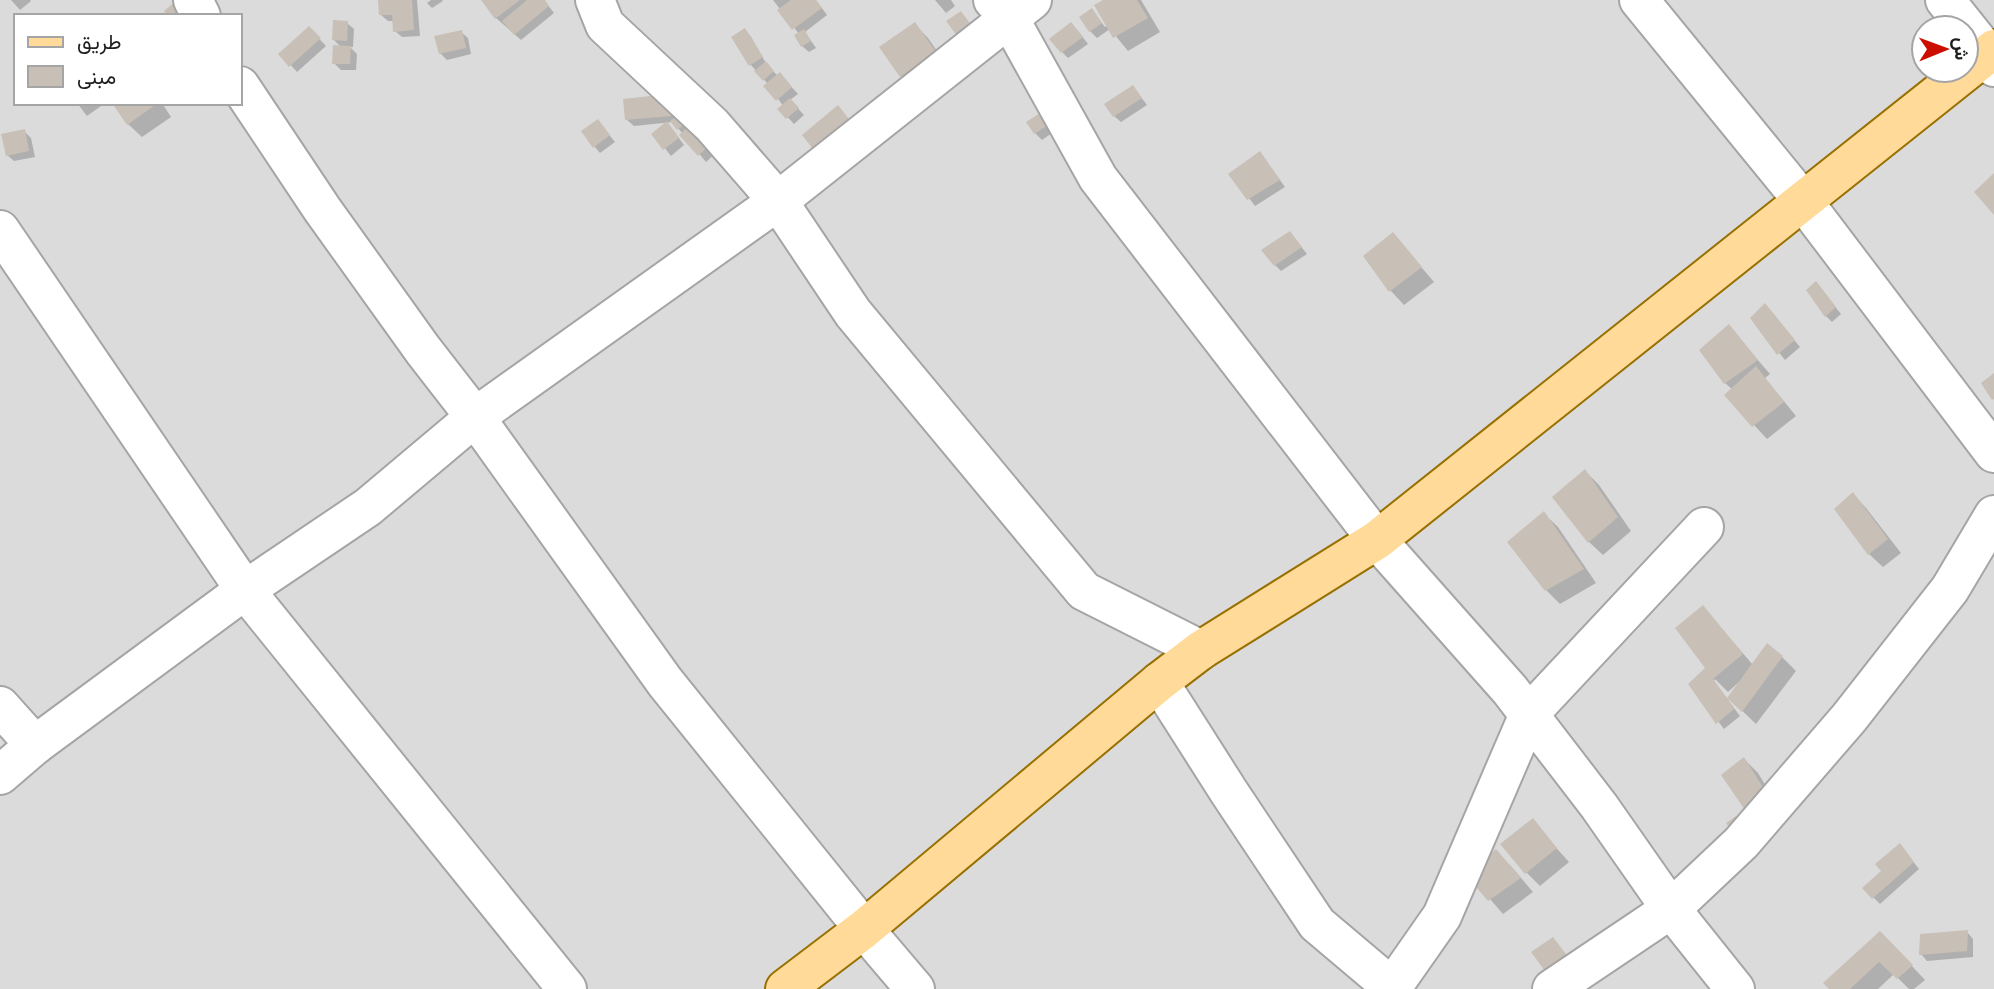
<svg xmlns="http://www.w3.org/2000/svg" width="1994" height="989" font-family="Mulish,Vazirmatn,sans-serif">
<rect width="100%" height="100%" fill="#f0ede3"/>
<path fill="#dcdbdb" fill-rule="evenodd" d="M 0,0 L 1994,0 L 1994,989 L 0,989 ZM 16,16 L 240,16 L 240,103 L 16,103 ZM 1924,28 L 1966,28 L 1966,70 L 1924,70 Z"/>
<g fill="#0003">
<polygon points="11,0 30,0 31,1 20,10"/>
<polygon points="380,0 417,0 420,36 402,37 395,31 394,21 388,21 381,15"/>
<polygon points="431,0 442,0 443,1 432,8 427,3"/>
<polygon points="483,0 544,0 554,13 521,40 496,18"/>
<polygon points="773,0 816,0 827,15 805,32 816,48 809,52 802,46 799,34"/>
<polygon points="935,0 951,0 955,6 946,13"/>
<polygon points="1106,0 1141,0 1160,32 1128,51 1110,29 1097,38 1090,31 1092,10 1105,27 1108,25"/>
<polygon points="347,23 354,29 353,47 350,47 357,54 356,70 341,70 334,63 341,47 334,40"/>
<polygon points="914,24 928,38 948,67 915,90 901,76 881,47"/>
<polygon points="309,28 326,46 297,72 281,54"/>
<polygon points="745,30 751,37 767,65 778,76 786,81 798,94 790,100 804,115 794,124 780,109 783,106 768,84 751,65 733,38"/>
<polygon points="1078,31 1088,44 1068,58 1062,52"/>
<polygon points="461,32 468,38 471,54 447,60 440,53"/>
<polygon points="1133,87 1147,105 1121,122 1114,116"/>
<polygon points="669,96 718,151 706,162 673,122 634,126 627,120"/>
<polygon points="77,103 99,103 101,106 87,116"/>
<polygon points="114,103 162,103 171,117 142,137 128,124"/>
<polygon points="1042,114 1055,131 1042,140 1035,133"/>
<polygon points="598,121 615,142 600,153 594,146"/>
<polygon points="673,130 684,145 671,156 654,134"/>
<polygon points="24,131 31,138 35,157 14,161 7,155"/>
<polygon points="1260,153 1285,187 1255,206 1231,174"/>
<polygon points="1290,233 1307,254 1281,271 1275,265"/>
<polygon points="1393,234 1434,282 1404,305 1391,291 1365,257"/>
<polygon points="1816,283 1841,314 1832,322 1826,316"/>
<polygon points="1771,312 1800,347 1785,360 1752,319"/>
<polygon points="1729,327 1770,374 1765,378 1796,416 1767,439 1754,425 1733,390 1725,383"/>
<polygon points="1585,471 1599,485 1631,531 1603,555 1589,542"/>
<polygon points="1853,494 1866,508 1901,553 1883,567 1869,554"/>
<polygon points="1544,514 1558,527 1596,583 1560,604 1546,590"/>
<polygon points="1703,607 1753,665 1782,657 1796,671 1756,724 1729,698 1739,682 1728,692 1715,679 1714,681 1740,716 1724,729 1690,684 1710,676"/>
<polygon points="1744,759 1758,773 1786,819 1747,810"/>
<polygon points="1532,821 1569,862 1540,886 1526,872"/>
<polygon points="1900,845 1919,869 1880,904 1864,888 1883,871"/>
<polygon points="1510,865 1533,892 1503,914 1469,875"/>
<polygon points="1967,932 1973,939 1973,957 1927,961 1921,954"/>
<polygon points="1894,947 1925,980 1914,989 1909,989 1894,974 1878,989 1832,989"/>
</g>
<g fill="#c8bfb6">
<polygon points="378,0 412,0 414,30 393,32 392,15 379,15"/>
<polygon points="481,0 520,0 495,19"/>
<polygon points="527,0 545,0 549,6 514,35 502,21"/>
<polygon points="791,0 816,0 822,8 792,30 777,10"/>
<polygon points="1103,0 1137,0 1148,18 1113,38 1094,5"/>
<polygon points="176,1 188,16 167,16 164,11"/>
<polygon points="1092,8 1102,23 1089,32 1079,17"/>
<polygon points="961,11 975,30 960,40 946,21"/>
<polygon points="333,20 348,21 347,41 332,40"/>
<polygon points="915,22 936,52 900,77 879,47"/>
<polygon points="1071,22 1083,37 1061,53 1049,39"/>
<polygon points="309,26 321,38 289,67 278,54"/>
<polygon points="745,28 763,57 749,66 731,37"/>
<polygon points="804,29 811,41 801,47 794,35"/>
<polygon points="462,30 466,48 439,54 434,36"/>
<polygon points="333,45 351,46 350,64 332,64"/>
<polygon points="766,61 774,71 763,81 754,71"/>
<polygon points="780,72 792,87 776,101 763,86"/>
<polygon points="1133,85 1142,98 1113,117 1104,104"/>
<polygon points="669,94 672,116 625,120 623,99"/>
<polygon points="790,98 799,108 786,119 777,109"/>
<polygon points="112,103 158,103 127,125"/>
<polygon points="838,105 849,119 813,149 802,135"/>
<polygon points="1042,112 1050,124 1034,134 1026,122"/>
<polygon points="680,113 687,122 677,130 670,121"/>
<polygon points="598,119 610,135 593,148 581,131"/>
<polygon points="667,121 679,138 663,150 651,134"/>
<polygon points="693,122 712,143 698,156 679,135"/>
<polygon points="25,129 29,151 6,156 1,134"/>
<polygon points="1260,151 1280,180 1247,200 1228,174"/>
<polygon points="1994,173 1994,215 1974,192"/>
<polygon points="1290,231 1302,247 1274,266 1261,250"/>
<polygon points="1393,232 1422,267 1389,292 1363,256"/>
<polygon points="1816,281 1836,307 1825,317 1806,290"/>
<polygon points="1765,303 1795,340 1777,355 1750,318"/>
<polygon points="1729,324 1758,360 1724,384 1699,350"/>
<polygon points="1756,366 1784,402 1752,427 1724,395"/>
<polygon points="1994,373 1994,399 1992,400 1981,383"/>
<polygon points="1585,469 1618,517 1588,543 1552,497"/>
<polygon points="1853,492 1888,539 1868,555 1834,509"/>
<polygon points="1544,511 1584,569 1545,591 1507,542"/>
<polygon points="1703,605 1743,654 1713,679 1727,698 1767,643 1783,656 1742,712 1727,698 1734,709 1716,724 1688,684 1705,668 1675,628"/>
<polygon points="1744,757 1774,805 1741,843 1726,823 1745,810 1721,775"/>
<polygon points="1533,818 1557,848 1525,874 1500,844"/>
<polygon points="1900,843 1914,862 1872,899 1862,888 1881,871 1875,864"/>
<polygon points="1496,849 1521,878 1488,901 1466,875"/>
<polygon points="1968,930 1967,951 1919,955 1920,934"/>
<polygon points="1880,931 1913,965 1897,979 1879,962 1850,989 1829,989 1823,983"/>
<polygon points="1553,937 1578,970 1556,986 1531,952"/>
</g>
<g fill="none" stroke-linecap="round" stroke-linejoin="round">
<defs>
<g id="minor">
<polyline points="193,0 201,16"/>
<polyline points="595,0 605,25 712,125 778,201 853,313 1084,591 1201,650"/>
<polyline points="993,0 1009,18 1098,178 1377,540 1510,690 1599,806 1671,909 1735,989"/>
<polyline points="1639,0 1803,201 1994,453"/>
<polyline points="1945,0 1988,54 1994,67"/>
<polyline points="240,86 322,209 423,350 475,417 665,682 864,929 915,989"/>
<polyline points="0,230 245,590 567,989"/>
<polyline points="1159,682 1229,792 1317,924 1394,989"/>
<polyline points="0,706 35,745"/>
<polyline points="0,775 35,745 245,590 368,507 475,417 778,201 1032,0"/>
<polyline points="1391,989 1442,916 1529,714 1704,527"/>
<polyline points="1552,989 1671,909 1741,843 1849,718 1950,589 1994,515"/>
</g>
<polyline id="major" points="785,989 864,929 1159,682 1201,650 1377,540 1994,49"/>
</defs>
<use href="#minor" stroke="#a5a5a5" stroke-width="42"/>
<use href="#major" stroke="#987000" stroke-width="42"/>
<use href="#minor" stroke="#fff" stroke-width="38"/>
<use href="#major" stroke="#ffda99" stroke-width="38"/>
</g>
<rect x="14" y="14" width="228" height="91" fill="#ffffff" stroke="#a5a5a5" stroke-width="2"/>
<rect x="28" y="37" width="35" height="10" fill="#ffda99" stroke="#a5a5a5" stroke-width="2"/>
<text x="77" y="49" font-size="21" fill="#1e1e1e">طريق</text>
<rect x="28" y="66" width="35" height="21" fill="#c8bfb6" stroke="#a5a5a5" stroke-width="2"/>
<text x="77" y="84" font-size="21" fill="#1e1e1e">مبنى</text>
<g transform="translate(1945 49) rotate(89)"><circle r="33" fill="#ffffff" stroke="#a5a5a5" stroke-width="2"/>
<path d="M0-5L12 26L0 18L-12 26Z" fill="#cc0e00"/>
<text y="-10" font-size="19" font-weight="bold" text-anchor="middle" fill="#1e1e1e">ش</text>
</g>
</svg>
